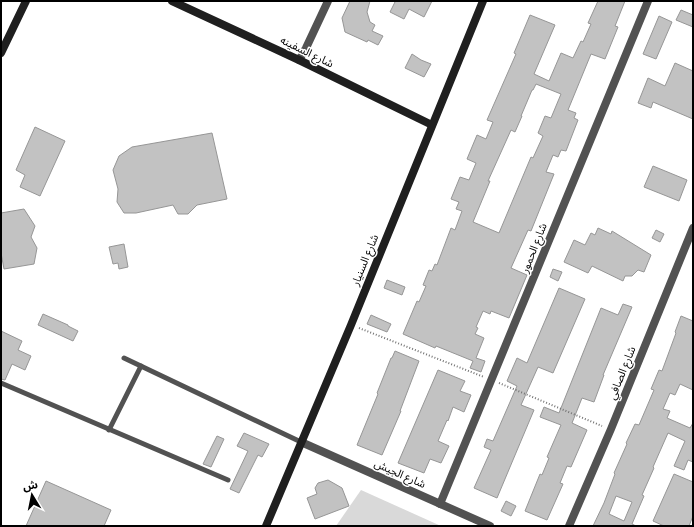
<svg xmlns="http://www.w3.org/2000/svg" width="694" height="527" font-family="Figtree,'Noto Sans Arabic',sans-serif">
<rect width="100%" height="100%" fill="#fff"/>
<polygon fill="#d9d9d9" points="361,490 441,526 336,526"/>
<g fill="#c2c2c2" stroke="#969696" fill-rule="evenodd">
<polygon points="350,1 370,1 367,12 370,22 375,25 372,31 383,36 378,45 368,40 367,42 345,32 342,18"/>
<polygon points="392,1 432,1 424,17 409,9 404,19 390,12 395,2"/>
<path d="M 598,1 L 625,1 L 615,26 L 618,27 L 605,59 L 591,54 L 568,110 L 576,113 L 574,118 L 578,120 L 566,151 L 561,150 L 558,157 L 553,155 L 546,172 L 554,174 L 531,231 L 528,230 L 511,268 L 527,275 L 509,318 L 491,311 L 490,314 L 483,311 L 476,327 L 478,328 L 475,334 L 484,338 L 476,358 L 485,361 L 481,372 L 470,368 L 473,361 L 436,346 L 435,348 L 403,334 L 417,301 L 419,302 L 426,286 L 423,285 L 429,270 L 432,271 L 435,264 L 437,265 L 451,228 L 455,230 L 462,211 L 456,209 L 459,202 L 451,199 L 460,177 L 469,180 L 476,163 L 467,159 L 477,135 L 486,139 L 493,122 L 487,120 L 516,54 L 514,53 L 530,15 L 555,25 L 534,74 L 549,81 L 561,53 L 573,58 L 581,41 L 583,42 L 591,24 L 588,23 ZM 536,84 L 561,94 L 551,118 L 545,116 L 538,133 L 543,136 L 533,158 L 531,157 L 499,233 L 473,222 L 490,181 L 488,181 L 511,130 L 515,132 L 522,116 L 521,116 L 532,90 L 533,90 Z"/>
<polygon points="681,10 693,15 693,27 676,20"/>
<polygon points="659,16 672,22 656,59 643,54"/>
<polygon points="412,54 421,60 431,64 424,77 405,68"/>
<polygon points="675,63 693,71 693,119 653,102 651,108 638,103 648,78 665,86"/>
<polygon points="35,127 65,141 40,196 20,187 25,175 16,170"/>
<polygon points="212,133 227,199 197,205 188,214 178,214 173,205 136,213 124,213 117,202 118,189 113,170 119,156 132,147"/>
<polygon points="653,166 687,180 679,201 644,187"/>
<polygon points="24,209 35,226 31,237 37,248 34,264 4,269 1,253 1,213"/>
<polygon points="598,228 611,234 612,231 651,255 644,272 638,270 632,276 625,276 623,281 592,266 588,273 564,262 574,240 585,245 591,233 595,235"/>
<polygon points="656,230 664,234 660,242 652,238"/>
<polygon points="124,244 128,267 119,269 118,263 113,264 109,247"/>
<polygon points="553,269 562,272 558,281 550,277"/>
<polygon points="387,280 405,287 402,295 384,288"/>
<polygon points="559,288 585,299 553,373 538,367 521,405 534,410 497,498 474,488 491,450 484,447 487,439 493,441 517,386 507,381 517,358 527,363"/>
<polygon points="623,304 632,307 603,375 604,375 594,402 582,398 572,423 587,430 571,467 567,466 560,483 563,484 547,520 525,511 540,474 542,475 549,458 547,457 561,425 540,417 544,407 559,413 601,308 618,315"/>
<polygon points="43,314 68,325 68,326 78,331 73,341 38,325"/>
<polygon points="371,315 391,324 387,332 367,324"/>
<path d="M 681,316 L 693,321 L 693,390 L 680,384 L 675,395 L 670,393 L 663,409 L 670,411 L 667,418 L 690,428 L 693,423 L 693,462 L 688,460 L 684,470 L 674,466 L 685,441 L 668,433 L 653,467 L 654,468 L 642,495 L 644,496 L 632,524 L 636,526 L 593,526 L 604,503 L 615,474 L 614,473 L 627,444 L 626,443 L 635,424 L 639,425 L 654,390 L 651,389 L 659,370 L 662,371 L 676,333 L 675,332 ZM 616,496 L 632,502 L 624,521 L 609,514 Z"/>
<polygon points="1,331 22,341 18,350 31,356 25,370 12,364 5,380 1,379"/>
<polygon points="395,351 419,361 400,411 401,411 382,455 357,445 378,394 377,393 391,358 392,358"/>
<polygon points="438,370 465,381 460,391 471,395 464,412 453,407 448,421 447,420 438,441 449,446 441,463 430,459 424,473 398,463"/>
<polygon points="244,433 269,444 262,457 258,455 239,493 230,489 248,451 237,446"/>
<polygon points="217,436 224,439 211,467 203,464"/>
<polygon points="674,474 693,482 693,516 689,526 664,526 653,521"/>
<polygon points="328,480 342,488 349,506 315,519 307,498 317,494 315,488 318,483"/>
<polygon points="46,481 111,510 104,526 26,526"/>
<polygon points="506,501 516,506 511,516 501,511"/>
</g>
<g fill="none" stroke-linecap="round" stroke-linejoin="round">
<g stroke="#747474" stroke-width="2" stroke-dasharray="1 2" stroke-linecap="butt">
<polyline points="359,328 484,377"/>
<polyline points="499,383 602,426"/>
</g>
<g stroke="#525252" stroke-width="5">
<polyline points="124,358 301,442"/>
<polyline points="1,383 228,480"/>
<polyline points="109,430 141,366"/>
</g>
<g stroke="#525252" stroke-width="8">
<polyline points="299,60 306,48 328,1"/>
<polyline points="301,442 490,526"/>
<polyline points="440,504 648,1"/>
<polyline points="569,526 611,429 693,228"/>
</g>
<g stroke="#1f1f1f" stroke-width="8">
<polyline points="172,1 299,60 432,125"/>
<polyline points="1,53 26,1"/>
<polyline points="266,526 351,325 483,1"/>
</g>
</g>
<g text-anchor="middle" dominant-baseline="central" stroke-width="3" stroke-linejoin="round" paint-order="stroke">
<g font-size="11" fill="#000" stroke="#fff">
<text transform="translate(307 52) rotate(26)">شارع السفينه</text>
<text transform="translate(534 248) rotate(-68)">شارع الحمور</text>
<text transform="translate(365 260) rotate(-68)">شارع السنيار</text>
<text transform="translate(622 373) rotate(-68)">شارع الصافي</text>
<text transform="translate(400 474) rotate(24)">شارع الجيش</text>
</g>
</g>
<rect width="694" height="527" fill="none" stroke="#000000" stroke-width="4"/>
<g transform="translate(32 495) rotate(350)" stroke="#ffffff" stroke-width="3" paint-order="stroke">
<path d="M0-3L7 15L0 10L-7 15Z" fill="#000000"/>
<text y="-6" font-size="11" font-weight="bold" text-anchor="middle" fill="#000000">ش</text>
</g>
</svg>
